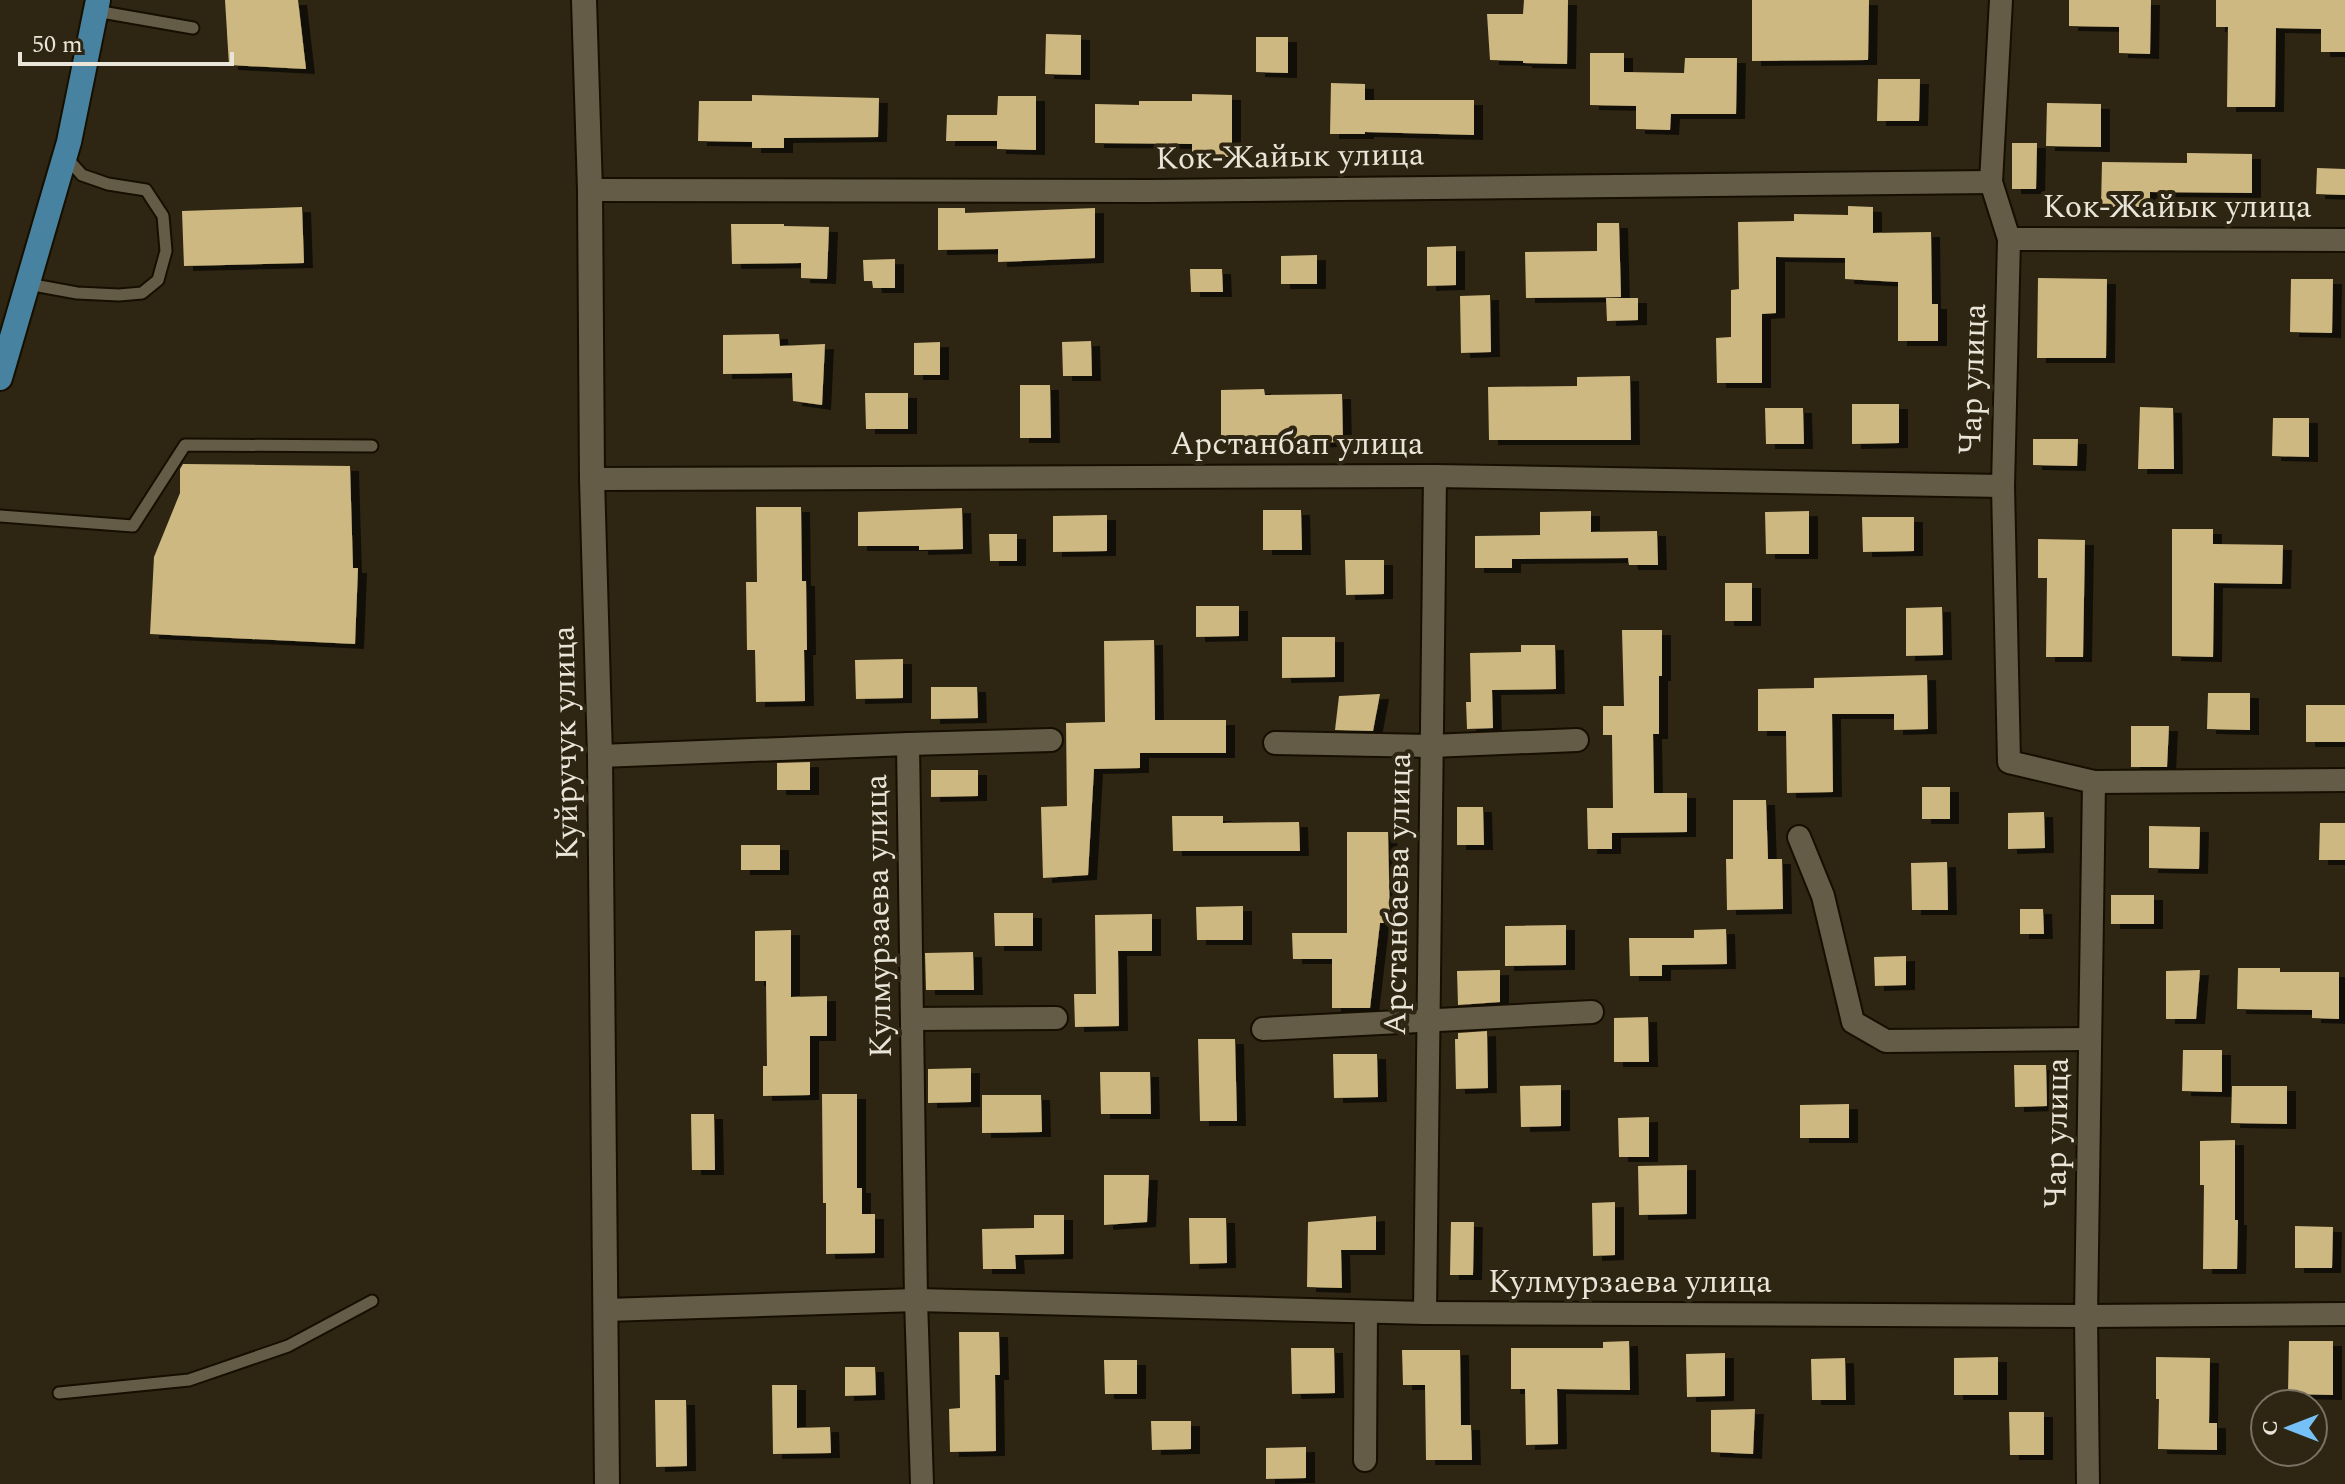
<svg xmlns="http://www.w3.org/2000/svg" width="2345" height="1484" font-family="Spectral,serif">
<defs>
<filter id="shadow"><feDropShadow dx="9" dy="5" stdDeviation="0" flood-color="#0009"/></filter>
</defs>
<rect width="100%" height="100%" fill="#2e2613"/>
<g fill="#ceb881" filter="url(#shadow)">
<polygon points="225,0 298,0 306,69 229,65"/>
<polygon points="1524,0 1568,0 1567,64 1523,63 1523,61 1490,60 1487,14 1523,14"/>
<polygon points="1752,0 1869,0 1868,60 1752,61"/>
<polygon points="2069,0 2151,0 2150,54 2119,53 2119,27 2069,26"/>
<polygon points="2216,0 2345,0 2345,52 2321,52 2321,29 2276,28 2275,107 2227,107 2228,27 2216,27"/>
<polygon points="1046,34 1081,35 1081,75 1045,74"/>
<polygon points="1256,37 1288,37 1288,73 1256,72"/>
<polygon points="1590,53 1624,53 1624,72 1684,73 1685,58 1737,58 1736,114 1671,114 1670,130 1636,129 1636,106 1590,105"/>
<polygon points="1878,79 1920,79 1919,121 1877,121"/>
<polygon points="1331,83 1365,84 1365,100 1474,100 1474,135 1365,132 1365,134 1330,134"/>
<polygon points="1192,94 1232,95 1232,157 1192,157 1192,144 1095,143 1095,104 1139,105 1139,101 1192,101"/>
<polygon points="752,95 879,98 878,137 784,138 784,148 752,148 752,142 698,141 699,101 752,101"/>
<polygon points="998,96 1036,96 1036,150 997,149 997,141 946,141 947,115 997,115"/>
<polygon points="2047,103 2101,104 2101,147 2046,146"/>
<polygon points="2012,143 2037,143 2036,189 2012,189"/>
<polygon points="2187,153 2252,154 2252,193 2150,192 2150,207 2101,207 2102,162 2187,163"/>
<polygon points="2317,168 2345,169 2345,195 2316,194"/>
<polygon points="1848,206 1873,207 1873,233 1931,232 1932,304 1938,304 1938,341 1898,341 1898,282 1845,279 1845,258 1776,257 1776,313 1762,314 1762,383 1717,383 1716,338 1731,337 1731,290 1739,289 1738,222 1794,221 1794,214 1848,215"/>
<polygon points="302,207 304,263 184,266 182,211"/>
<polygon points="938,208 965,208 965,213 1095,208 1095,258 998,262 998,249 938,250"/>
<polygon points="1597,223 1619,223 1621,297 1526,298 1525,252 1597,251"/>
<polygon points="731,224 784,224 784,226 829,227 827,279 801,278 801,263 732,264"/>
<polygon points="1456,246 1456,285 1427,286 1427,247"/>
<polygon points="1317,255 1317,284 1281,284 1281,256"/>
<polygon points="895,259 895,288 873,288 872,281 864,281 863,260"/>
<polygon points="1190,269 1222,269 1223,292 1191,292"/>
<polygon points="2038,278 2107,279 2106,358 2037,358"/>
<polygon points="2291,279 2333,279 2332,333 2290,332"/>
<polygon points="1490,295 1491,352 1461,353 1460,296"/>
<polygon points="1606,298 1638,298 1638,320 1607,321"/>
<polygon points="779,334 780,346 825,344 822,405 793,401 792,373 723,374 723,335"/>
<polygon points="1091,341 1092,376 1063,376 1062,342"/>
<polygon points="940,342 940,375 914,375 914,343"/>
<polygon points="1630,376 1631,440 1489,440 1488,387 1577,386 1577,377"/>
<polygon points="1020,385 1050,385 1051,438 1020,438"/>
<polygon points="1264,389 1265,395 1342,394 1343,442 1221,444 1221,390"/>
<polygon points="865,393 908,393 908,429 866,429"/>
<polygon points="1852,404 1899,404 1899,443 1852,444"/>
<polygon points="2140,407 2173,408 2174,469 2138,469"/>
<polygon points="1765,408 1803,408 1804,444 1766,444"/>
<polygon points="2273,418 2309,418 2309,457 2272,456"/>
<polygon points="2033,439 2078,439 2077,466 2033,465"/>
<polygon points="183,464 350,466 353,568 358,568 355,644 150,634 154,557 180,493 180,469"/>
<polygon points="756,507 801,507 802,581 806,581 807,650 804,650 805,701 756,702 755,650 747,650 746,582 757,582"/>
<polygon points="962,508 963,549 919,550 919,546 858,546 858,512"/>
<polygon points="1263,510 1301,510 1302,550 1263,550"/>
<polygon points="1591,511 1591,532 1657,531 1658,565 1629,565 1628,558 1512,559 1512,568 1475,568 1475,536 1540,535 1540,512"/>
<polygon points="1809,511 1809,554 1766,554 1765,512"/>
<polygon points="1107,515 1107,551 1053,552 1053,516"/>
<polygon points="1862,517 1914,517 1914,551 1863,552"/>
<polygon points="2172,529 2213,529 2213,544 2283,545 2282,584 2214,583 2213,657 2172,656"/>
<polygon points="989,534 1017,534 1017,561 990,561"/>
<polygon points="2038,539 2085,540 2083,657 2046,657 2047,578 2038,578"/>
<polygon points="1345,560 1384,560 1384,594 1346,595"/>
<rect x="1725" y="583" width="27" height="38"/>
<polygon points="1196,606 1239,606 1239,636 1196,637"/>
<polygon points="1942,607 1943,655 1906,656 1906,608"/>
<polygon points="1622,630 1662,630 1662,676 1659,676 1659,734 1653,734 1654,793 1687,793 1687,832 1612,833 1612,849 1588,849 1587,808 1613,808 1612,735 1603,735 1603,706 1624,706"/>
<polygon points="1282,637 1335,637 1335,677 1282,678"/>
<polygon points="1154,640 1155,720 1226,720 1226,753 1140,753 1140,768 1094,769 1088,875 1043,878 1041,807 1067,806 1066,723 1105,722 1104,641"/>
<polygon points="1521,645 1555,645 1556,689 1492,690 1493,728 1467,729 1466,702 1471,702 1470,653 1521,652"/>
<polygon points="903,659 903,698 856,699 855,660"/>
<polygon points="1927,675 1928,729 1894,730 1894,714 1832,714 1833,792 1787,793 1786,731 1758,731 1758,689 1814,688 1814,678"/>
<polygon points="931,687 977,687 978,718 931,719"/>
<polygon points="2208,693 2250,693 2250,730 2207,729"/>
<polygon points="1380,694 1373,731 1335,730 1339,696"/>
<rect x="2306" y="705" width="39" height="37"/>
<polygon points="2131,726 2169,726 2167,767 2131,767"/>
<polygon points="810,762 810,790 777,790 777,763"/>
<polygon points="931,770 978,770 978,796 931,797"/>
<rect x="1922" y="787" width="28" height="32"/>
<polygon points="1733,800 1766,800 1768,859 1782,859 1783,909 1727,910 1726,859 1733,859"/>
<polygon points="1457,807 1483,807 1484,845 1457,845"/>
<polygon points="2044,812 2045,848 2008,849 2008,813"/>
<polygon points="1172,816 1223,816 1223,823 1299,822 1300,851 1173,851"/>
<polygon points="2320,823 2345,823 2345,860 2319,860"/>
<polygon points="2149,826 2200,827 2199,869 2149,868"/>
<polygon points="1347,832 1388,832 1390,923 1380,923 1370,1008 1332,1008 1332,959 1293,959 1292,933 1347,933"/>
<rect x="741" y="845" width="39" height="25"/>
<polygon points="1947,862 1948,910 1912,910 1911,863"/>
<rect x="2111" y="895" width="43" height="29"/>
<polygon points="1243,906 1243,940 1197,940 1196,907"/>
<polygon points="2020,909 2043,909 2044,934 2020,934"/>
<polygon points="994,913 1033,913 1033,946 995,946"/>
<polygon points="1152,914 1152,951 1118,951 1119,1026 1075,1027 1074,994 1096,994 1095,915"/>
<polygon points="1566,925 1566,965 1505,966 1505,926"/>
<polygon points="1726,929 1727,964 1662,965 1662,976 1630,976 1629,938 1694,938 1694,930"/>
<polygon points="791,930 791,997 827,996 827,1036 810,1036 810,1095 763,1096 763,1066 767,1066 766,981 755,981 755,931"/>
<polygon points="973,952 974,990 926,990 925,953"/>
<polygon points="1906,956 1906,985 1875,986 1874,957"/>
<polygon points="2238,968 2280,968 2280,972 2339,972 2339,1019 2312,1018 2312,1010 2237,1009"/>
<polygon points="1500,970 1500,1002 1458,1005 1457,971"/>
<polygon points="2200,970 2196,1019 2166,1019 2166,971"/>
<polygon points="1648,1017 1649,1062 1614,1062 1614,1018"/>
<polygon points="1487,1031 1488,1088 1456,1089 1455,1039 1458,1039 1458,1033"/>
<polygon points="1198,1039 1235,1039 1237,1121 1200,1121"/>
<polygon points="2183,1050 2222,1050 2222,1092 2182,1091"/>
<polygon points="1333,1054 1377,1054 1378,1097 1334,1098"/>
<polygon points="2014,1065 2046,1065 2047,1106 2015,1107"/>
<polygon points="971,1068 971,1102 928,1103 928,1069"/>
<polygon points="1100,1072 1150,1072 1151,1114 1101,1114"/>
<polygon points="1561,1085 1561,1126 1521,1127 1520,1086"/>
<polygon points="2232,1086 2287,1086 2287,1124 2231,1123"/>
<polygon points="822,1094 857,1094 857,1188 862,1188 862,1214 875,1214 875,1253 826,1254 826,1203 823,1203"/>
<polygon points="982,1095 1041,1095 1042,1132 982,1133"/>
<polygon points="1849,1104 1849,1138 1800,1138 1800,1105"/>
<polygon points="691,1114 714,1114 715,1170 692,1170"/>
<polygon points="1649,1117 1649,1157 1619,1157 1618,1118"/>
<polygon points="2235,1140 2235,1220 2238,1220 2237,1269 2203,1269 2204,1185 2200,1185 2200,1141"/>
<polygon points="1687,1165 1687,1214 1639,1215 1638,1166"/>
<polygon points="1104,1175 1149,1175 1147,1222 1104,1225"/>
<polygon points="1615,1202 1615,1255 1593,1256 1592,1203"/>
<polygon points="1034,1215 1064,1215 1064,1254 1015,1255 1016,1269 983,1269 982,1229 1034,1228"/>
<polygon points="1376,1216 1376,1250 1341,1250 1342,1288 1307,1287 1308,1222"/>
<polygon points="1189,1218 1226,1218 1227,1263 1190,1264"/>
<polygon points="1451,1222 1474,1222 1473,1275 1450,1275"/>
<polygon points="2295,1226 2333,1227 2332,1268 2295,1268"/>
<polygon points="959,1332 999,1332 1000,1375 995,1375 996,1451 950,1452 949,1409 960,1408"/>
<polygon points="1629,1341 1630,1390 1557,1389 1558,1444 1526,1445 1525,1389 1511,1389 1511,1348 1603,1348 1603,1342"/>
<polygon points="2289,1341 2333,1341 2333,1395 2288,1394"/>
<polygon points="1291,1348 1334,1348 1335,1393 1292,1394"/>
<polygon points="1402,1350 1460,1350 1461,1425 1471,1425 1472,1460 1426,1460 1425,1385 1403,1385"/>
<polygon points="1725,1353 1725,1396 1687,1397 1686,1354"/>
<polygon points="1998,1357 1998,1395 1954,1395 1954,1358"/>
<polygon points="2156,1357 2210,1358 2209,1423 2217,1423 2217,1450 2158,1449 2159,1399 2156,1399"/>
<polygon points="1845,1358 1846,1400 1812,1400 1811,1359"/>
<polygon points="1104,1360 1137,1360 1137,1394 1105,1394"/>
<polygon points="845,1367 875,1367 876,1395 845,1396"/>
<polygon points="772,1385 797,1385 797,1428 830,1427 831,1453 773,1454"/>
<polygon points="655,1400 686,1400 687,1466 656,1467"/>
<polygon points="1755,1409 1753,1454 1711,1452 1711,1410"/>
<polygon points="2009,1412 2044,1412 2044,1455 2010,1455"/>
<polygon points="1151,1421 1191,1421 1191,1449 1152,1450"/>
<polygon points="1306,1447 1306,1478 1266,1479 1266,1448"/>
</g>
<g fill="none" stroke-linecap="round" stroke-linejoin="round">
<defs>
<g id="lane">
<polyline points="96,11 193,28"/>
<polyline points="28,284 77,293 119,295 142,293 158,280 166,251 163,216 146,190 108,184 82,175 65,156"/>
<polyline points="0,516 133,526 185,445 372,446"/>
<polyline points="59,1393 189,1380 288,1346 372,1301"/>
</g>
<g id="street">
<polyline points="2001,0 1991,182 2009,239 2003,486 2009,762 2094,782 2345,780"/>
<polyline points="590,190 1151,191 1991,182"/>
<polyline points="2009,239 2345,240"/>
<polyline points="592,479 1435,476 2003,486"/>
<polyline points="1275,743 1431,746 1577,740"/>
<polyline points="908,744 1051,740"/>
<polyline points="600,756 908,744 916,1300 922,1484"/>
<polyline points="1799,837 1823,896 1853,1022 1886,1041 2090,1039"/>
<polyline points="912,1019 1056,1018"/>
<polyline points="1263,1029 1592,1012"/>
<polyline points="606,1310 916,1300 1425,1313 2086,1316 2345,1314"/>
<polyline points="1425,1313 1435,476"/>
<polyline points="1365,1460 1366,1312"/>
<polyline points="2088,1484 2086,1316 2094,782"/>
</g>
<polyline id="secondary" points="584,0 590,190 592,479 600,756 607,1484"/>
<polyline id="primary" points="0,378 69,142 98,0"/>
</defs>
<use href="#lane" stroke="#160f00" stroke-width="15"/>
<use href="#street" stroke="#160f00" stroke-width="26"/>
<use href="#secondary" stroke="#160f00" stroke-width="28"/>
<use href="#primary" stroke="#160f00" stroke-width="28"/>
<use href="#lane" stroke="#655c47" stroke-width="11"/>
<use href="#street" stroke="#655c47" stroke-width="22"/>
<use href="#secondary" stroke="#655c47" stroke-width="24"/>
<use href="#primary" stroke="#4882a1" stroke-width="24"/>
</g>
<g text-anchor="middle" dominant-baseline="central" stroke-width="8" stroke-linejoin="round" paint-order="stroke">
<g font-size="32" fill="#eae5d9" stroke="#2e2613">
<text transform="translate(1290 157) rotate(-1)">Кок-Жайык улица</text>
<text x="2177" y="207">Кок-Жайык улица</text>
<text transform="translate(1973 379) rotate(-88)">Чар улица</text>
<text x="1297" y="444">Арстанбап улица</text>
<text transform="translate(566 743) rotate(-91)">Куйручук улица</text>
<text transform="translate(1398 894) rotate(-89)">Арстанбаева улица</text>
<text transform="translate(879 916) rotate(-91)">Кулмурзаева улица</text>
<text transform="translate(2057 1133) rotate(-89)">Чар улица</text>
<text x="1630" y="1282">Кулмурзаева улица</text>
</g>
</g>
<g transform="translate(2289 1428) rotate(270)"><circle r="38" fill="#2e2613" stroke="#797262" stroke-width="2"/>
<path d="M0-6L14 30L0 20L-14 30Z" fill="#75c0f6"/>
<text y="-12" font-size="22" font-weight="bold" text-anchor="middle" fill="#eae5d9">С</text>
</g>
<path d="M20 52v12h212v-12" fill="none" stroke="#eae5d9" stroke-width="4"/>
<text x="32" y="52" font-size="24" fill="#eae5d9" stroke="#2e2613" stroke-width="6" paint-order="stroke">50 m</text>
</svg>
